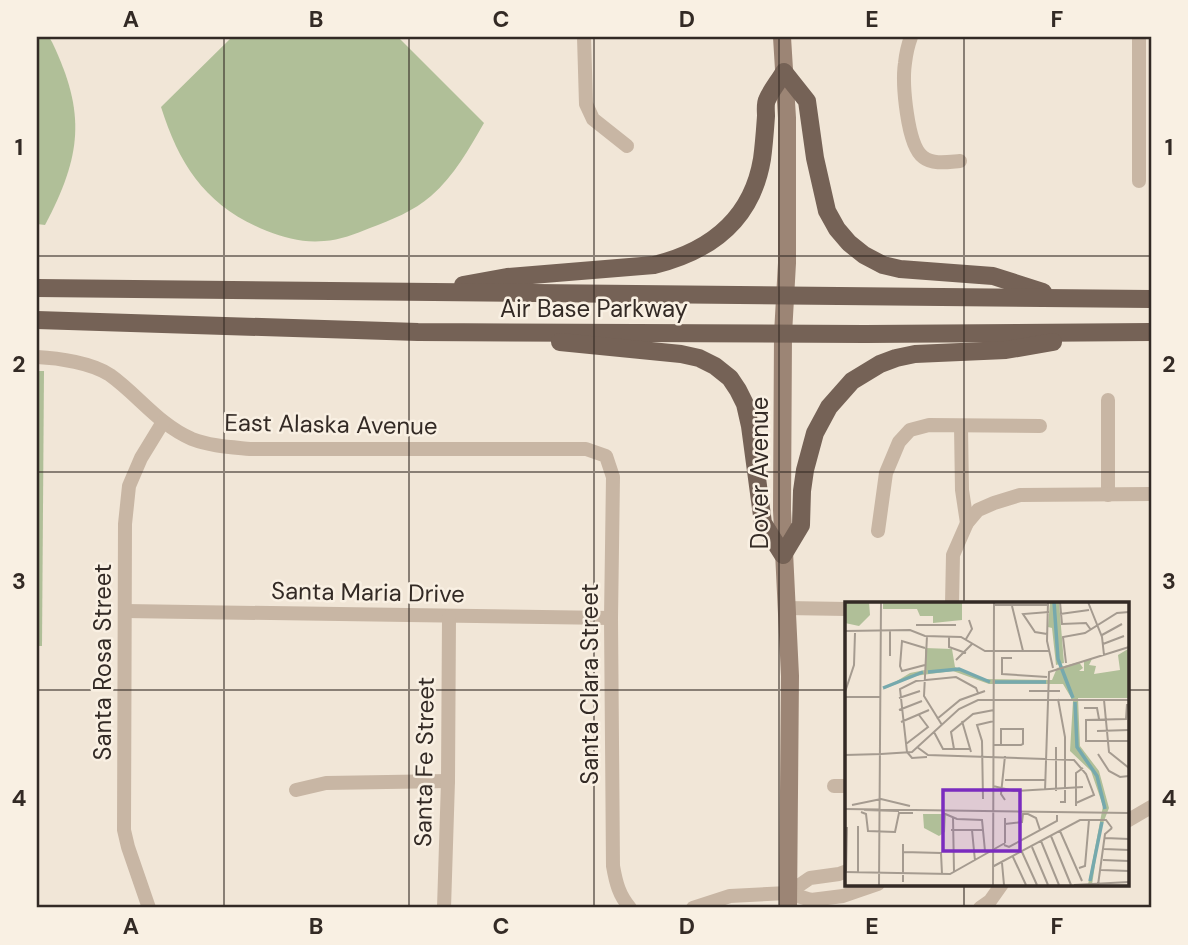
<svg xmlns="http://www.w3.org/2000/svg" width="1188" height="945" font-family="'DM Sans',sans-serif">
<rect width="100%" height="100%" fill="#f1e6d7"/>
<g fill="#b0bf98">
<path d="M 37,37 L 49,37 L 52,42 C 86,113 82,155 45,225 L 37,224 Z"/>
<path d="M 232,37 L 398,37 L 484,123 C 469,149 454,176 431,196 C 414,211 391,220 370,228 C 355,234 340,240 324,241 C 304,243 286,238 267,231 C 207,207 180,167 161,107 Z"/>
<polygon points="37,371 44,371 42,646 37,646"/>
</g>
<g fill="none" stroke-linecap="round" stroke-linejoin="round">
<g stroke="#c8b6a4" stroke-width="14">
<polyline points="584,37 586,104 593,119 627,146"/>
<path d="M 911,37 C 908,45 906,54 905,63 C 902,83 907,145 923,157 C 933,165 948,162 960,161"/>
<polyline points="1139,37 1139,181"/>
<path d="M 37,357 C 59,358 92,363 110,375 C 138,395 159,425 192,439 C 210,446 230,447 250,449 L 586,449 L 606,456 L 613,477 L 611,618 L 613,866 C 616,883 619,895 630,908"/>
<polyline points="1108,400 1108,495"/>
<polyline points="961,426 962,490 967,523"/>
<polyline points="878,531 886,473 899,442 910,430 929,425 1040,426"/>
<polyline points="952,604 953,555 967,523 978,510 994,503 1020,495 1151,494"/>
<polyline points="786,608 847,609"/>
<polyline points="125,611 611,618"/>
<polyline points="834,786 847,786"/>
<polyline points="296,790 326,783 448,781"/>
<polyline points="1127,821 1151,807"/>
<polyline points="788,893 810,878 839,874 847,871"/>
<polyline points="149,908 128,847 124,830 125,524 129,486 141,458 163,422"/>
<polyline points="444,908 448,781 449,617"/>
<polyline points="693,908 730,896 788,893 811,900 843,896 878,884"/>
<polyline points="980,908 990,901 1002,884"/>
</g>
<polyline stroke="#9c8575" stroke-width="18" points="782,37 787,118 787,263 783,334 782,510 790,676 788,908"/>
<g stroke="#756256" stroke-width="18">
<path d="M 463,285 L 507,277 L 654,265 C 711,251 752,219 762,159 C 764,145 765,130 766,116 C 766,111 765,104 767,100 C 771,90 779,81 784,72 L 807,101 L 815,158 L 827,211 L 837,229 L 849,243 L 864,255 L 883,265 L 900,269 L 993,276 L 1043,292"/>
<polyline points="37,288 1151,299"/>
<polyline points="37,320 418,332 865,334 1151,332"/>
<polyline points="560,342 681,354 699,358 715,366 730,378 738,390 745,404 750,426 763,523 783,555 801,525 802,491 805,470 815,433 829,407 852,381 880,364 896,358 915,354 1006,350 1053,342"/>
</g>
</g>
<path fill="none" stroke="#332a25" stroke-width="2" stroke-opacity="0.55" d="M 224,37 L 224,908M 409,37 L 409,908M 594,37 L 594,908M 779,37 L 779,908M 964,37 L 964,604M 37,256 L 1151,256M 37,472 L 1151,472M 37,690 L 847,690M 1127,690 L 1151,690M 964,884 L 964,908"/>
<g text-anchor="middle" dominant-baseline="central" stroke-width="5" stroke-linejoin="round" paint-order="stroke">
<g font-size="24" fill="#332a25" stroke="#f9f0e3">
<text x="594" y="308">Air Base Parkway</text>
<text transform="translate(331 424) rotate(1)">East Alaska Avenue</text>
<text transform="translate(759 473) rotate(-90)">Dover Avenue</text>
<text transform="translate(368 592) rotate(1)">Santa Maria Drive</text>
<text transform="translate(102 662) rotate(-90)">Santa Rosa Street</text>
<text transform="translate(589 684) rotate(-90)">Santa Clara Street</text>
<text transform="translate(424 762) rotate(-89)">Santa Fe Street</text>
</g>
</g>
<g transform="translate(845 602)">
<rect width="284" height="284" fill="#f1e6d7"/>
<path d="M 1,0 L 24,0 L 25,13 L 14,24 L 0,21 ZM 38,0 L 117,0 L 117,18 L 88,21 L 88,14 L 75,14 L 72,7 L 38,7 ZM 205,0 L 214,0 L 219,61 L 211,63 L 207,26 L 203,25 ZM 80,46 L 107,47 L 110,65 L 137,77 L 207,78 L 212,66 L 234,60 L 238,66 L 234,69 L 239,69 L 239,59 L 247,57 L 244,63 L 251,64 L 249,72 L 275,68 L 273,53 L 283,47 L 283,96 L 233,96 L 235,144 L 254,169 L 264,206 L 255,229 L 247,283 L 243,283 L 258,204 L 246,169 L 225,149 L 228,99 L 218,82 L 144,82 L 108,69 L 69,74 L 37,88 L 65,71 L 80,68 ZM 78,212 L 101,212 L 100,230 L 94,234 L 79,226 Z" fill="#b0bf98"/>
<path fill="none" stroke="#76a9ad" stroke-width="3.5" d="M 209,0 L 213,57 L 228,96M 83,70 L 114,67 L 145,80M 150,80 L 201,80M 38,86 L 78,70M 230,100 L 232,145 L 252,174 L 260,207M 245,279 L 257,220"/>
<path fill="none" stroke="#a59b90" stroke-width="2" d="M 203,0 L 202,39 L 208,66M 215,0 L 217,22 L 241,21 L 246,28M 243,0 L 257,35 L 259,53M 149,3 L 204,3M 167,4 L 178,49M 215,12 L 244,8M 71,23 L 111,23M 45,28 L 45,54M 0,29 L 65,28 L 80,34 L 116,35 L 140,49 L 204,49M 202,32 L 190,30 L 178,12 L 204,10M 257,33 L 277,22M 82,34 L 79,94 L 97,123M 104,35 L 104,45 L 121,51M 121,37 L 127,27 L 124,18M 258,42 L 279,34M 80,46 L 57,39 L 55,64 L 57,69 L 80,63M 167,56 L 157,56 L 157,72 L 202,75M 111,58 L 127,42M 221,61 L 218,35 L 240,31 L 272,11 L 284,10M 184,89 L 215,89M 0,90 L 9,63 L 10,31M 0,95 L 36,95M 54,96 L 75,89M 213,97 L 220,135 L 220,200 L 215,200M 259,98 L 264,150 L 284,166M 282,102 L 281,117 L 241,118 L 241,139 L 284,139M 239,106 L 252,106 L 254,117M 54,108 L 77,99M 92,117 L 115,98 L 140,89M 117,119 L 126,150M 56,120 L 84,108M 252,129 L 284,128M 89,130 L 98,147 L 126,147M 61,142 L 83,125 L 74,113M 149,143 L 176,143 L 178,142 L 178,127 L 156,127 L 156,143M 72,145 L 83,153 L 229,158 L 241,172 L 249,193 L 231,201M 211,145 L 211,189M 109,147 L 106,130 L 128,112 L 149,108M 36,152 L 67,150 L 114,107 L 133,98 L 284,98M 253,152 L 264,169 L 275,175 L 284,174M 0,153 L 37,152M 160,154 L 156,192 L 160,198M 82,155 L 67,156 L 62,150 L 55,87 L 71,79 L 111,75 L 131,86 L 133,91M 160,178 L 200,178M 148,184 L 169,189 L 238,185M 200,189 L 204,70 L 284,45M 138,197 L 137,139 L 132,123 L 149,119M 7,203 L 36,197 L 65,204M 231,204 L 231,171 L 238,166M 0,207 L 284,211M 19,208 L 54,209M 16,210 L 21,212 L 23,229 L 50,230 L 54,211 L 68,211M 98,211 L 112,217 L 137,218 L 140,249M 108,215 L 109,270M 160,216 L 160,241M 160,222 L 177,220 L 178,212 L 183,212 L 191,216 L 195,228M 106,228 L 137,228M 127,228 L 130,259M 215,229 L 237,279M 206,234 L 226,283M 260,236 L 284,237M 196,239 L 214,283M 159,243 L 164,245 L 212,219 L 212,213M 187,245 L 203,283M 259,247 L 284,248M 58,250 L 96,251 L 97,272M 177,250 L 192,283M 168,255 L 181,283M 258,258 L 284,259M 157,261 L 159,283M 149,264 L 235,218 L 261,218 L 267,226M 234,266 L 240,264 L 244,218M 256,268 L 284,269M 0,270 L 105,272 L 160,241M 1,270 L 2,225M 13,270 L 13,224M 58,280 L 58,242M 34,283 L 36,0M 148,283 L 149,0M 229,283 L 284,280M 253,283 L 260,232 L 267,226"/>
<path fill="#7b2cbf" fill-opacity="0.15" stroke="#7b2cbf" stroke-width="3.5" d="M 98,188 L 175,188 L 175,249 L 98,249 Z"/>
<rect width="284" height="284" fill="none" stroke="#332a25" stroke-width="3.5"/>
</g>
<rect width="1188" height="945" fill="none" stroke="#f9f0e3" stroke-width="77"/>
<rect x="38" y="38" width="1112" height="868" fill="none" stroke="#332a25" stroke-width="2.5"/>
<g font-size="23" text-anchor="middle" font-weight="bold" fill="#332a25">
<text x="131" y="27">A</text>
<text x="316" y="27">B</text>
<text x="501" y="27">C</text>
<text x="687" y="27">D</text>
<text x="872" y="27">E</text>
<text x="1057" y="27">F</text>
<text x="19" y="155">1</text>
<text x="1169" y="155">1</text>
<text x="19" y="372">2</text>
<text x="1169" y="372">2</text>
<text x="19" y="589">3</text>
<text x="1169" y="589">3</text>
<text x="19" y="806">4</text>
<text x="1169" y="806">4</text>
<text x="131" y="934">A</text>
<text x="316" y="934">B</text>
<text x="501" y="934">C</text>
<text x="687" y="934">D</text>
<text x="872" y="934">E</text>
<text x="1057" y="934">F</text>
</g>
</svg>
